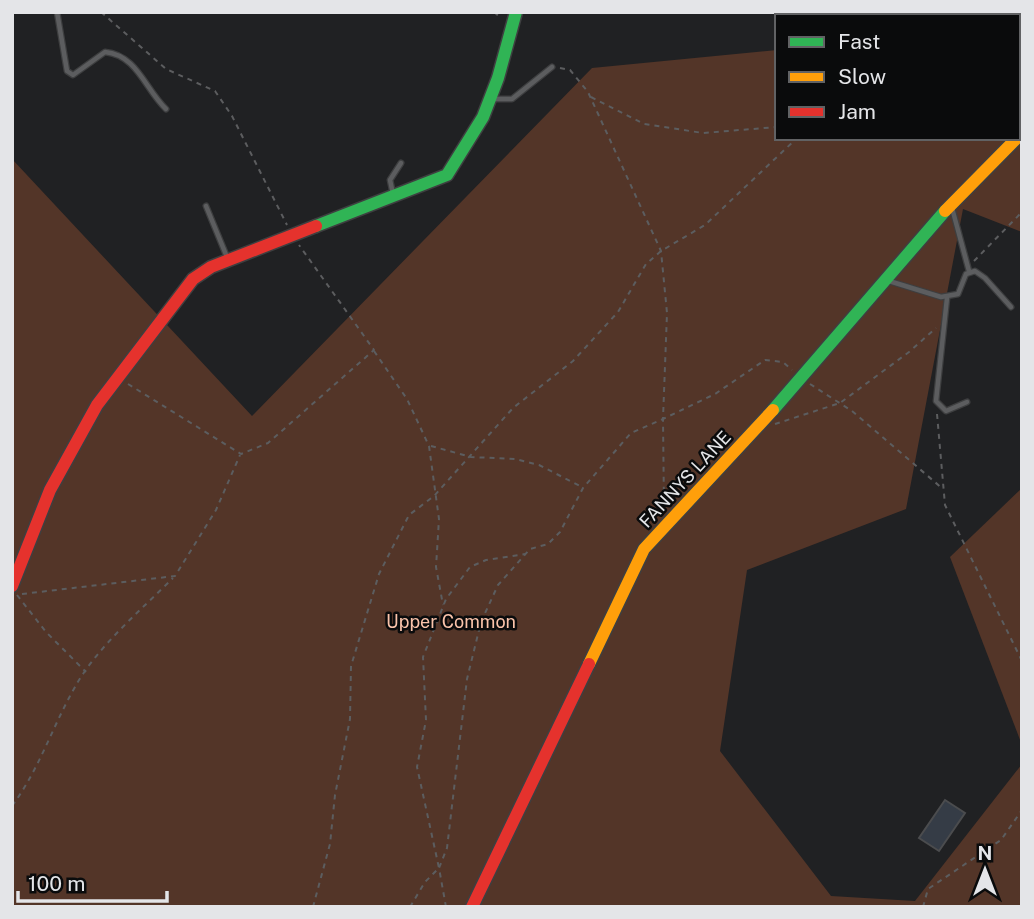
<svg xmlns="http://www.w3.org/2000/svg" width="1034" height="919" font-family="'Public Sans',sans-serif">
<rect width="100%" height="100%" fill="#202123"/>
<g fill="#533528">
<polygon points="777,50 777,138 1018,138 1018,55 1022,56 1022,232 963,209 906,509 747,570 720,751 831,896 915,901 1022,764 1022,907 12,907 12,159 252,416 592,68"/>
<polygon points="1022,488 1022,745 950,557"/>
</g>
<polygon fill="#353c46" stroke="#4b4c4e" stroke-width="2" points="945,800 965,813 939,851 919,838"/>
<g fill="none" stroke-linecap="round" stroke-linejoin="round">
<defs>
<g id="lane">
<path d="M 57,12 L 67,71 L 73,75 L 105,52 C 137,55 145,89 166,109"/>
<polyline points="492,99 512,99 552,67"/>
<polyline points="393,194 390,180 401,163"/>
<polyline points="206,206 227,257"/>
<polyline points="952,208 969,271"/>
<polyline points="889,281 941,297 958,294 966,274 975,271 985,278 1011,307"/>
<polyline points="947,298 936,401 946,411 967,402"/>
</g>
<g id="fast">
<polyline points="316,226 447,175 483,117 498,78 516,12"/>
<polyline points="773,410 945,211"/>
</g>
<g id="slow">
<polyline points="945,211 1017,138"/>
<polyline points="589,664 644,549 773,410"/>
</g>
<g id="jam">
<polyline points="12,586 50,490 97,405 193,279 211,267 316,226"/>
<polyline points="472,907 589,664"/>
</g>
</defs>
<use href="#lane" stroke="#3e3f40" stroke-width="7"/>
<use href="#fast" stroke="#3e3f40" stroke-width="15"/>
<use href="#slow" stroke="#3e3f40" stroke-width="15"/>
<use href="#jam" stroke="#3e3f40" stroke-width="15"/>
<g stroke="#5c5d5f" stroke-width="2" stroke-dasharray="5 5" stroke-linecap="butt">
<polyline points="101,12 166,69 215,91 232,116 287,225"/>
<polyline points="494,12 501,18"/>
<polyline points="560,68 570,70 588,92 661,251 667,313 663,419 715,394 765,360 783,362 792,370"/>
<polyline points="1018,80 1022,82"/>
<polyline points="591,97 644,124 703,133 777,127"/>
<polyline points="974,261 1022,212"/>
<polyline points="374,351 407,399 429,446 439,519 436,567 443,605"/>
<polyline points="128,384 241,454 268,443 374,350 299,245"/>
<polyline points="810,384 852,411 943,489"/>
<polyline points="937,414 945,505 1022,661"/>
<polyline points="775,424 840,403 909,352 936,328"/>
<polyline points="431,446 471,457 515,459 539,465 582,487"/>
<polyline points="22,594 175,576 216,510 240,455"/>
<polyline points="17,595 46,632 86,672"/>
<path d="M 12,806 C 40,768 52,727 75,687 C 97,647 141,610 173,578"/>
<polyline points="313,907 330,844 335,795 350,719 351,666 379,574 409,515 434,496 513,408 573,361 618,312 646,264 661,251 705,225 797,138"/>
<polyline points="410,907 425,882 439,868 417,767 426,720 423,657 446,599 470,567 486,560 525,554"/>
<polyline points="446,907 439,868 447,848 467,679 481,622 498,585 530,549 548,544 560,532 583,488 631,433 663,419 664,509"/>
<polyline points="923,907 928,889 1001,840 1022,810"/>
</g>
<use href="#lane" stroke="#5c5d5f" stroke-width="4.5"/>
<use href="#fast" stroke="#30b455" stroke-width="12"/>
<use href="#slow" stroke="#ff9f0a" stroke-width="12"/>
<use href="#jam" stroke="#e5322d" stroke-width="12"/>
</g>
<g text-anchor="middle" dominant-baseline="central" stroke-width="5" stroke-linejoin="round" paint-order="stroke">
<g font-size="18" fill="#e4e5e8" stroke="#0a0b0c">
<text transform="translate(685 479) rotate(-47)">FANNYS LANE</text>
</g>
<g font-size="18" fill="#fac3aa" stroke="#0a0b0c">
<text x="451" y="621">Upper Common</text>
</g>
</g>
<rect width="1034" height="919" fill="none" stroke="#e4e5e8" stroke-width="28"/>
<rect x="775" y="14" width="245" height="126" fill="#0a0b0c" stroke="#616264" stroke-width="2"/>
<rect x="789" y="37" width="35" height="10" fill="#30b455" stroke="#616264" stroke-width="2"/>
<text x="838" y="49" font-size="21" fill="#e4e5e8">Fast</text>
<rect x="789" y="72" width="35" height="10" fill="#ff9f0a" stroke="#616264" stroke-width="2"/>
<text x="838" y="84" font-size="21" fill="#e4e5e8">Slow</text>
<rect x="789" y="107" width="35" height="10" fill="#e5322d" stroke="#616264" stroke-width="2"/>
<text x="838" y="119" font-size="21" fill="#e4e5e8">Jam</text>
<g transform="translate(985 870)" stroke="#0a0b0c" stroke-width="5" paint-order="stroke">
<path d="M0-5L12 26L0 18L-12 26Z" fill="#e4e5e8"/>
<text y="-10" font-size="19" font-weight="bold" text-anchor="middle" fill="#e4e5e8">N</text>
</g>
<path d="M18 891v10h149v-10" fill="none" stroke="#e4e5e8" stroke-width="3.5"/>
<text x="28" y="891" font-size="21" fill="#e4e5e8" stroke="#0a0b0c" stroke-width="5" paint-order="stroke">100 m</text>
</svg>
